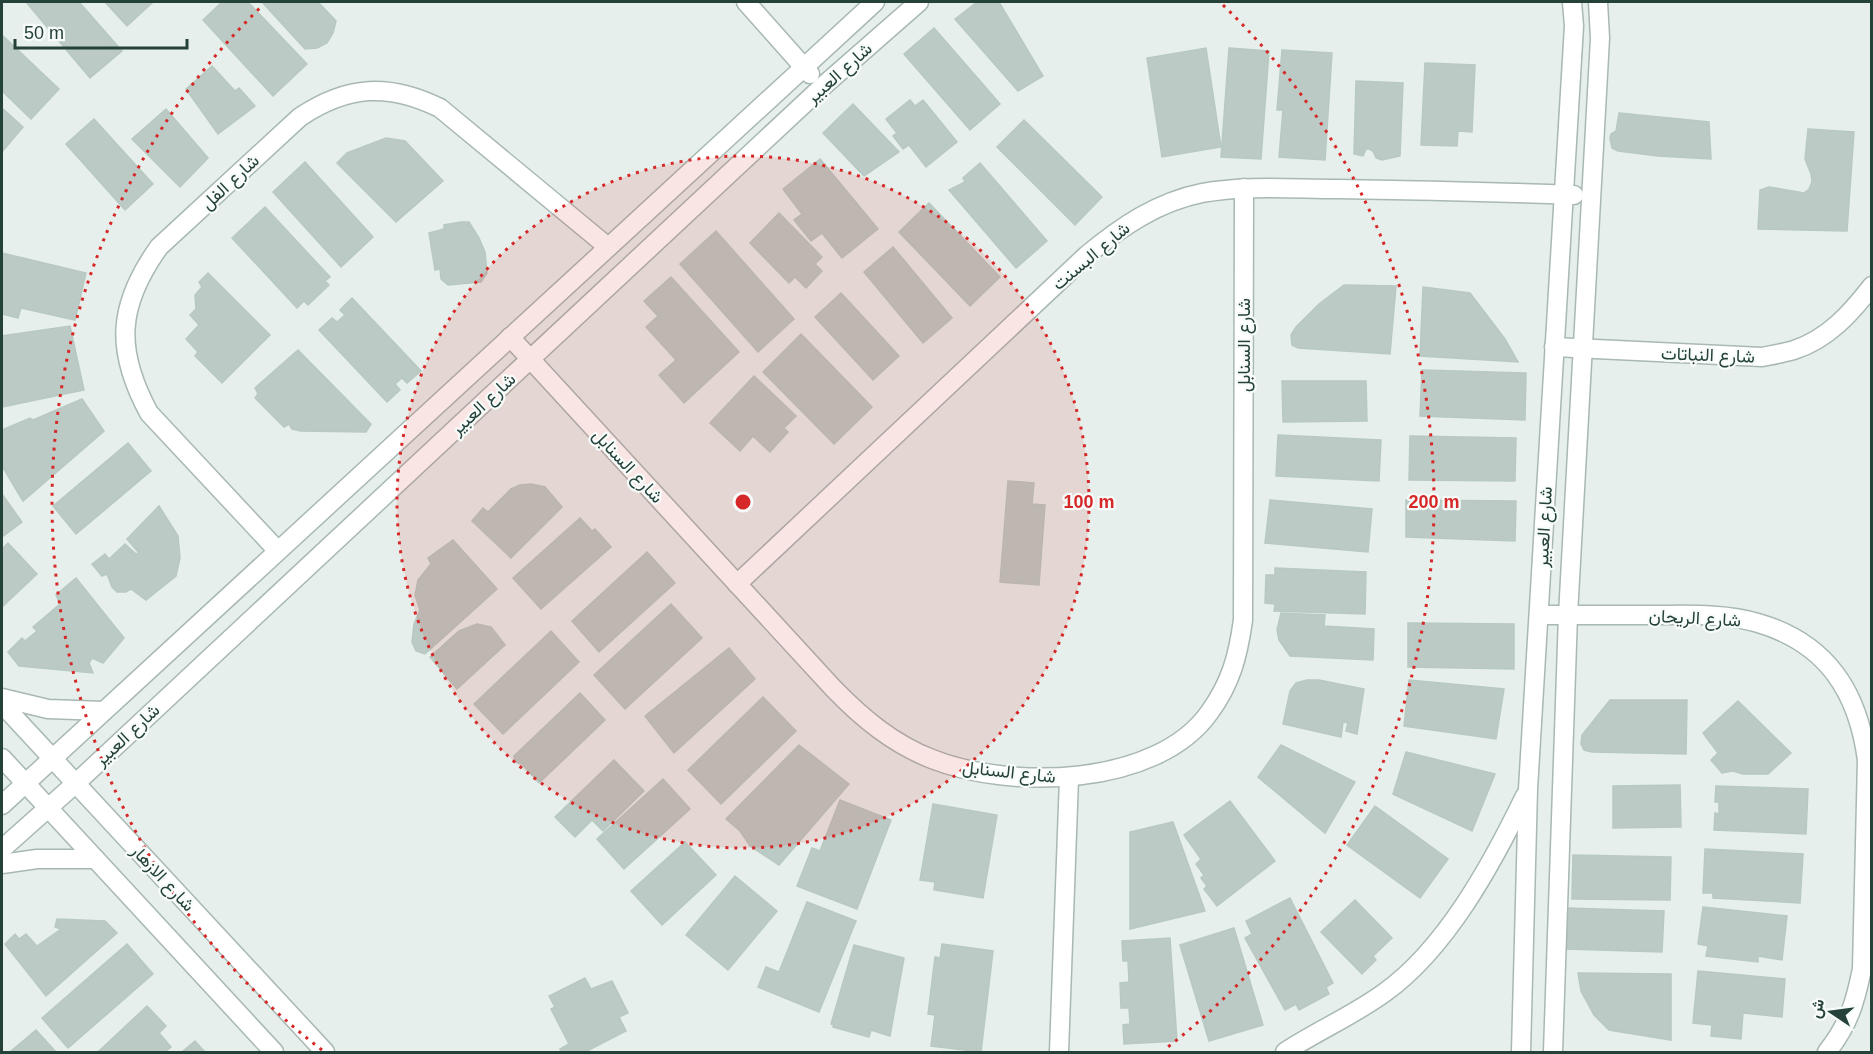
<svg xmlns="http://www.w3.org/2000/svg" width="1873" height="1054" font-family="Helvetica,Vazirmatn,sans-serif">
<rect width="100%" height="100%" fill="#e6efeb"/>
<g fill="#bbcac4" stroke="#b8c9c2" stroke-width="1.5">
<polygon points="26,2 79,2 122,51 90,78"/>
<polygon points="105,2 153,2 127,26"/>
<polygon points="222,2 248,2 307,64 273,96 203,20"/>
<polygon points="262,2 318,2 336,21 333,33 327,43 317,48 305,49"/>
<polygon points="977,2 999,2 1043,76 1018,91 955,19"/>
<polygon points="934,28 1000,104 970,130 904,54"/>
<polygon points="2,35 59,89 31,119 2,91"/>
<polygon points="1206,48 1221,147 1162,157 1147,58"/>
<polygon points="1229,48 1269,51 1261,159 1221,157"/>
<polygon points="1282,50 1332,53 1325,160 1279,157 1283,110 1277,110"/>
<polygon points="1425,63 1475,65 1472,132 1458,131 1457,146 1421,145"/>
<polygon points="212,66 235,91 239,88 255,106 218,134 186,89"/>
<polygon points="1356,81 1403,83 1400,156 1382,160 1376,158 1373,151 1369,149 1366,149 1363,156 1354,154"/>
<polygon points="910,100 915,106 923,100 957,142 926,167 909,145 903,149 893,136 897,133 886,119"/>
<polygon points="853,104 899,152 864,176 823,133"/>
<polygon points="2,108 23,127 2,152"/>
<polygon points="166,109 208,158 180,187 132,139"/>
<polygon points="1619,113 1709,122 1711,159 1658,156 1618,151 1612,148 1610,138 1611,134 1616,131"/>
<polygon points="94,119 153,184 125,210 66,144"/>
<polygon points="1024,120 1102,197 1075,225 997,147"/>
<polygon points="1808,129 1854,132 1847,231 1758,229 1760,190 1769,187 1804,193 1809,189 1812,182 1811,174 1805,159"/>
<polygon points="386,138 405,141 443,181 396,222 337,163 347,153"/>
<polygon points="820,159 878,229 842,258 822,233 811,241 794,220 802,214 783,189"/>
<polygon points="305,162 373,237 341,267 273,192"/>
<polygon points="980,163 1047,241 1016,268 949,190 965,182 963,178"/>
<polygon points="929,203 1000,277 970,306 899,232"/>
<polygon points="265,207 330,277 325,281 329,285 308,305 304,301 297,308 232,238"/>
<polygon points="779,213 822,257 815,264 822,271 806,288 795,277 789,283 750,243"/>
<polygon points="461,222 469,222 479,238 485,252 487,273 481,282 448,285 441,279 440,269 435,270 429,233 444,229 444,225"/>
<polygon points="716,231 794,319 758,352 680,264"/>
<polygon points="893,247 952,318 923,343 864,272"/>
<polygon points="2,253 86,273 75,320 21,308 18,318 2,314"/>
<polygon points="208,273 270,335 222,383 195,356 198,352 186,339 199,325 190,315 196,309 195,295 202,287 199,282"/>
<polygon points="671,277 739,352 684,403 659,375 676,360 646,327 658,316 644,301"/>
<polygon points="1344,285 1396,286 1390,354 1298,348 1292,345 1291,335 1296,327 1319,304"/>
<polygon points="1423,287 1470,293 1505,339 1518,362 1420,356"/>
<polygon points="841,293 899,356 873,380 815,317"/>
<polygon points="352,298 421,371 407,383 402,378 395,384 400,390 387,402 319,330 332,318 337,322 345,315 340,310"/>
<polygon points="70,326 84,390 2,407 2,336"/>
<polygon points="801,334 872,407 834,444 763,372"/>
<polygon points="298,350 371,424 366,432 301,431 292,429 289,424 284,427 255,398 258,394 255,388"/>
<polygon points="1422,370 1526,373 1525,420 1420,416"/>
<polygon points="754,376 796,416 784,428 788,432 770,452 753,436 740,451 710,423"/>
<polygon points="1282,381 1366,381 1367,421 1283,422"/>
<polygon points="82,399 104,431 23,501 2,466 2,430 30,418 33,420"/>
<polygon points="1278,435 1381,440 1379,481 1276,476"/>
<polygon points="1410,436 1516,438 1515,481 1409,480"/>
<polygon points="128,443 151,471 76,534 53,506"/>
<polygon points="1008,481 1034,483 1032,504 1045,505 1039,585 1000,582"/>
<polygon points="531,484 545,487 562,507 511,558 472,521 483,508 488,512 511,489 520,485"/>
<polygon points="2,494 22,522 2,537"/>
<polygon points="1270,500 1372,509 1368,552 1265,543"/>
<polygon points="1406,500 1516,501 1515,541 1406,537"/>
<polygon points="159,506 178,536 180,558 176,576 146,600 131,589 126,592 117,592 112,587 107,574 102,576 92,564 105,554 109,559 125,544 136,554 139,553 127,539"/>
<polygon points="580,518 592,531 595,529 611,547 541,609 513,578"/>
<polygon points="453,540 497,589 425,654 416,651 412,642 414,624 420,610 415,595 418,580 431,564 428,558"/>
<polygon points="8,543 37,574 2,607 2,549"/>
<polygon points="647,552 675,583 599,652 572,621"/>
<polygon points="1275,568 1366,572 1365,614 1274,611 1275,604 1265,603 1266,575 1275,575"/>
<polygon points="76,578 124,638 103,663 92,658 89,663 93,673 19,666 8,652 22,638 25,641 37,631 33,627 60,604 56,595"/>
<polygon points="671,604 702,638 625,709 594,675"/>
<polygon points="1281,613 1325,615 1324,626 1374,629 1373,660 1290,656 1279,640 1277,630"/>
<polygon points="1408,623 1514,624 1514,669 1408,667"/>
<polygon points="477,624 491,627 505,645 457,689 430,657 459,631"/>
<polygon points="551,631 579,662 503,734 474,704"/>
<polygon points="729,648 755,679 674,753 645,716"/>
<polygon points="1307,680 1319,680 1364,689 1357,734 1346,731 1348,723 1343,722 1341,737 1283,724 1290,691 1296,683"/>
<polygon points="1409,680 1504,689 1496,739 1404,726"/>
<polygon points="580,693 605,720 539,783 522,764 515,762 514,756"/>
<polygon points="763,697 796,731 721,804 688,770"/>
<polygon points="1610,700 1687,700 1686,754 1592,752 1584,750 1581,744 1582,735"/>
<polygon points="1738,701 1791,753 1768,774 1743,774 1733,771 1722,773 1711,760 1718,753 1703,733"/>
<polygon points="799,745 849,784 779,865 750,846 740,831 726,819"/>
<polygon points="1281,745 1355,782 1325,833 1258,777"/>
<polygon points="1406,752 1495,774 1472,831 1393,794"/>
<polygon points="614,760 644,791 603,831 592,820 575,837 555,817"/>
<polygon points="663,779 690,809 624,869 597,839"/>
<polygon points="1680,785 1681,827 1613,828 1613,786"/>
<polygon points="1716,786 1808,789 1806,834 1714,830 1715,813 1719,814 1719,802 1715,802"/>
<polygon points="840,800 891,820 857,909 797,886 812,848 820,851"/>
<polygon points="1230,801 1275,861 1217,906 1204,889 1207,886 1201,878 1204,875 1196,864 1201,859 1184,835"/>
<polygon points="933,804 997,815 983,898 934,890 935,882 920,880"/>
<polygon points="1375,806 1448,859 1420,898 1347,845"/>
<polygon points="1173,822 1205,911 1130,929 1130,832"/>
<polygon points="685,842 716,875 662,925 631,891"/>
<polygon points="1705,849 1803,854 1800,903 1713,898 1713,893 1703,893"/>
<polygon points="1573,855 1671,857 1670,900 1572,899"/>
<polygon points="735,876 777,911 728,970 686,935"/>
<polygon points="1290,898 1333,983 1326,987 1329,994 1299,1010 1296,1004 1285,1010 1245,938 1252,934 1246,921"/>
<polygon points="1355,900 1392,938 1373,956 1376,960 1362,974 1321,932"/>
<polygon points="807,902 856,921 819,1012 758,987 766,967 779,972"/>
<polygon points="1703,907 1787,916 1782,960 1758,956 1758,962 1706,956 1708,946 1698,944"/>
<polygon points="1567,908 1664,911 1662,952 1566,949"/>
<polygon points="57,919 105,921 117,933 46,996 5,944 15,934 19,939 26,934 37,946 61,929 55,927"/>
<polygon points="1234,928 1263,1025 1209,1041 1180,945"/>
<polygon points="1170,938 1177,1041 1124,1044 1123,1025 1130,1024 1129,1008 1121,1008 1120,983 1129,982 1128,961 1123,961 1122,941"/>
<polygon points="127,944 153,974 68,1048 42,1018"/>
<polygon points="942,944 993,951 981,1052 931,1046 935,1015 928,1014 935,957 940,958"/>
<polygon points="854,945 904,958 890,1036 871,1030 869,1037 833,1027 834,1025 831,1024"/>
<polygon points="1698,971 1785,979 1782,1017 1743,1013 1741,1039 1711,1036 1712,1025 1693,1023"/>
<polygon points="1578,973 1671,974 1671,1040 1609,1030 1594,1015 1581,991"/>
<polygon points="585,978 591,989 612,981 628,1013 619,1017 626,1031 585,1052 561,1052 560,1049 569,1044 551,1009 555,1007 549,996"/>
<polygon points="147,1006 166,1026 159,1033 171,1047 165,1052 98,1052"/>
<polygon points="36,1030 56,1052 10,1052"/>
<polygon points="195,1041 205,1052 182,1052"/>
</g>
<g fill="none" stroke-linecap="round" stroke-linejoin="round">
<defs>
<g id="minor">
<polyline points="746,2 810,74"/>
<path d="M 510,337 L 833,688 C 862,718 893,744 932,759 C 1010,790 1156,787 1209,713 C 1231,683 1238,656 1243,620 L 1244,188"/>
<path d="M 1554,347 L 1762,357 C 1772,355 1784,353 1794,350 C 1828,339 1851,313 1872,286"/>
<path d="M 278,551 L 149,413 C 115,350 117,306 159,247 L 300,117 C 348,85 389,83 440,108 L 608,247"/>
<path d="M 737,584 L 1087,255 C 1121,227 1157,202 1202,193 C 1246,185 1293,189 1338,189 C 1416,190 1495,192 1574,195"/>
<path d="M 1539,615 C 1577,615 1615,615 1654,615 C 1687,615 1725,613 1758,623 C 1827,643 1858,692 1867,760 L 1862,969 C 1855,1003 1849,1024 1827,1052"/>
<polyline points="2,698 48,709 104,711"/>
<polyline points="2,704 325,1052"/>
<polyline points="2,758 274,1052"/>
<polyline points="2,805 875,2"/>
<polyline points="2,849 75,784 822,87 919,2"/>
<polyline points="2,864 37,859 95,859"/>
<polyline points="1059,1052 1069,778"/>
<path d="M 1285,1052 C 1317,1031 1352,1016 1384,993 C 1446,949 1492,864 1525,796"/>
<polyline points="1521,1052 1528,789 1574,26 1572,2"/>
<polyline points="1553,1052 1568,615 1600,38 1598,2"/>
</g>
</defs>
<use href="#minor" stroke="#a8b8b2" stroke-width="21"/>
<use href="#minor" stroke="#fff" stroke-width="18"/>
</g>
<circle cx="743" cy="502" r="346" fill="#d62828" fill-opacity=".12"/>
<g fill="none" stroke="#d62828" stroke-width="3" stroke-dasharray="3 6">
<circle cx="743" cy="502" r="346"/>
<path d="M322 1050A691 691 0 0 1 263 5M1223 5A691 691 0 0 1 1164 1050"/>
</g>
<g text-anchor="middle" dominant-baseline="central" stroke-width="4.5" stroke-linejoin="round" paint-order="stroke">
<g font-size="18" fill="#24423a" stroke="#f7fbf9">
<text transform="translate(839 73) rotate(-42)">شارع العبير</text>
<text transform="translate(230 182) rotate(-43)">شارع الفل</text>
<text transform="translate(1091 256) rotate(-40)">شارع البسنت</text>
<text transform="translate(1244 345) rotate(-90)">شارع السنابل</text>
<text transform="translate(1708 355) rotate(2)">شارع النباتات</text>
<text transform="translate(483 404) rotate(-43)">شارع العبير</text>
<text transform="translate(628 466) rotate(47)">شارع السنابل</text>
<text transform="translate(1544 527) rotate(-87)">شارع العبير</text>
<text transform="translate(1695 618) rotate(3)">شارع الريحان</text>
<text transform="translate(127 735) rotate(-43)">شارع العبير</text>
<text transform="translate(1009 772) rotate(6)">شارع السنابل</text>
<text transform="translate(163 878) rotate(47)">شارع الازهار</text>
</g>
</g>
<circle cx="743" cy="502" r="9" fill="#d62828" stroke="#f7fbf9" stroke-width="3"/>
<g font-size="18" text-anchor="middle" font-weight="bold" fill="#d62828" stroke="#f7fbf9" stroke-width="4.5" stroke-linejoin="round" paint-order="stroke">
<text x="1089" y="508">100 m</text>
<text x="1434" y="508">200 m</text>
</g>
<rect width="1873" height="1054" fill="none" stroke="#24423a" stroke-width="6"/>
<g transform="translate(1831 1012) rotate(283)" stroke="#f7fbf9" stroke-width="4.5" paint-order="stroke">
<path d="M0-4.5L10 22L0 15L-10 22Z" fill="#24423a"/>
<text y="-9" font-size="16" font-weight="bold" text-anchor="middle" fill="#24423a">ش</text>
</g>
<path d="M15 39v9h172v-9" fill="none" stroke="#24423a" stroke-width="3"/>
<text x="24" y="39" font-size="18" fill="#24423a" stroke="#f7fbf9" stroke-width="4.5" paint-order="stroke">50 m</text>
</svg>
